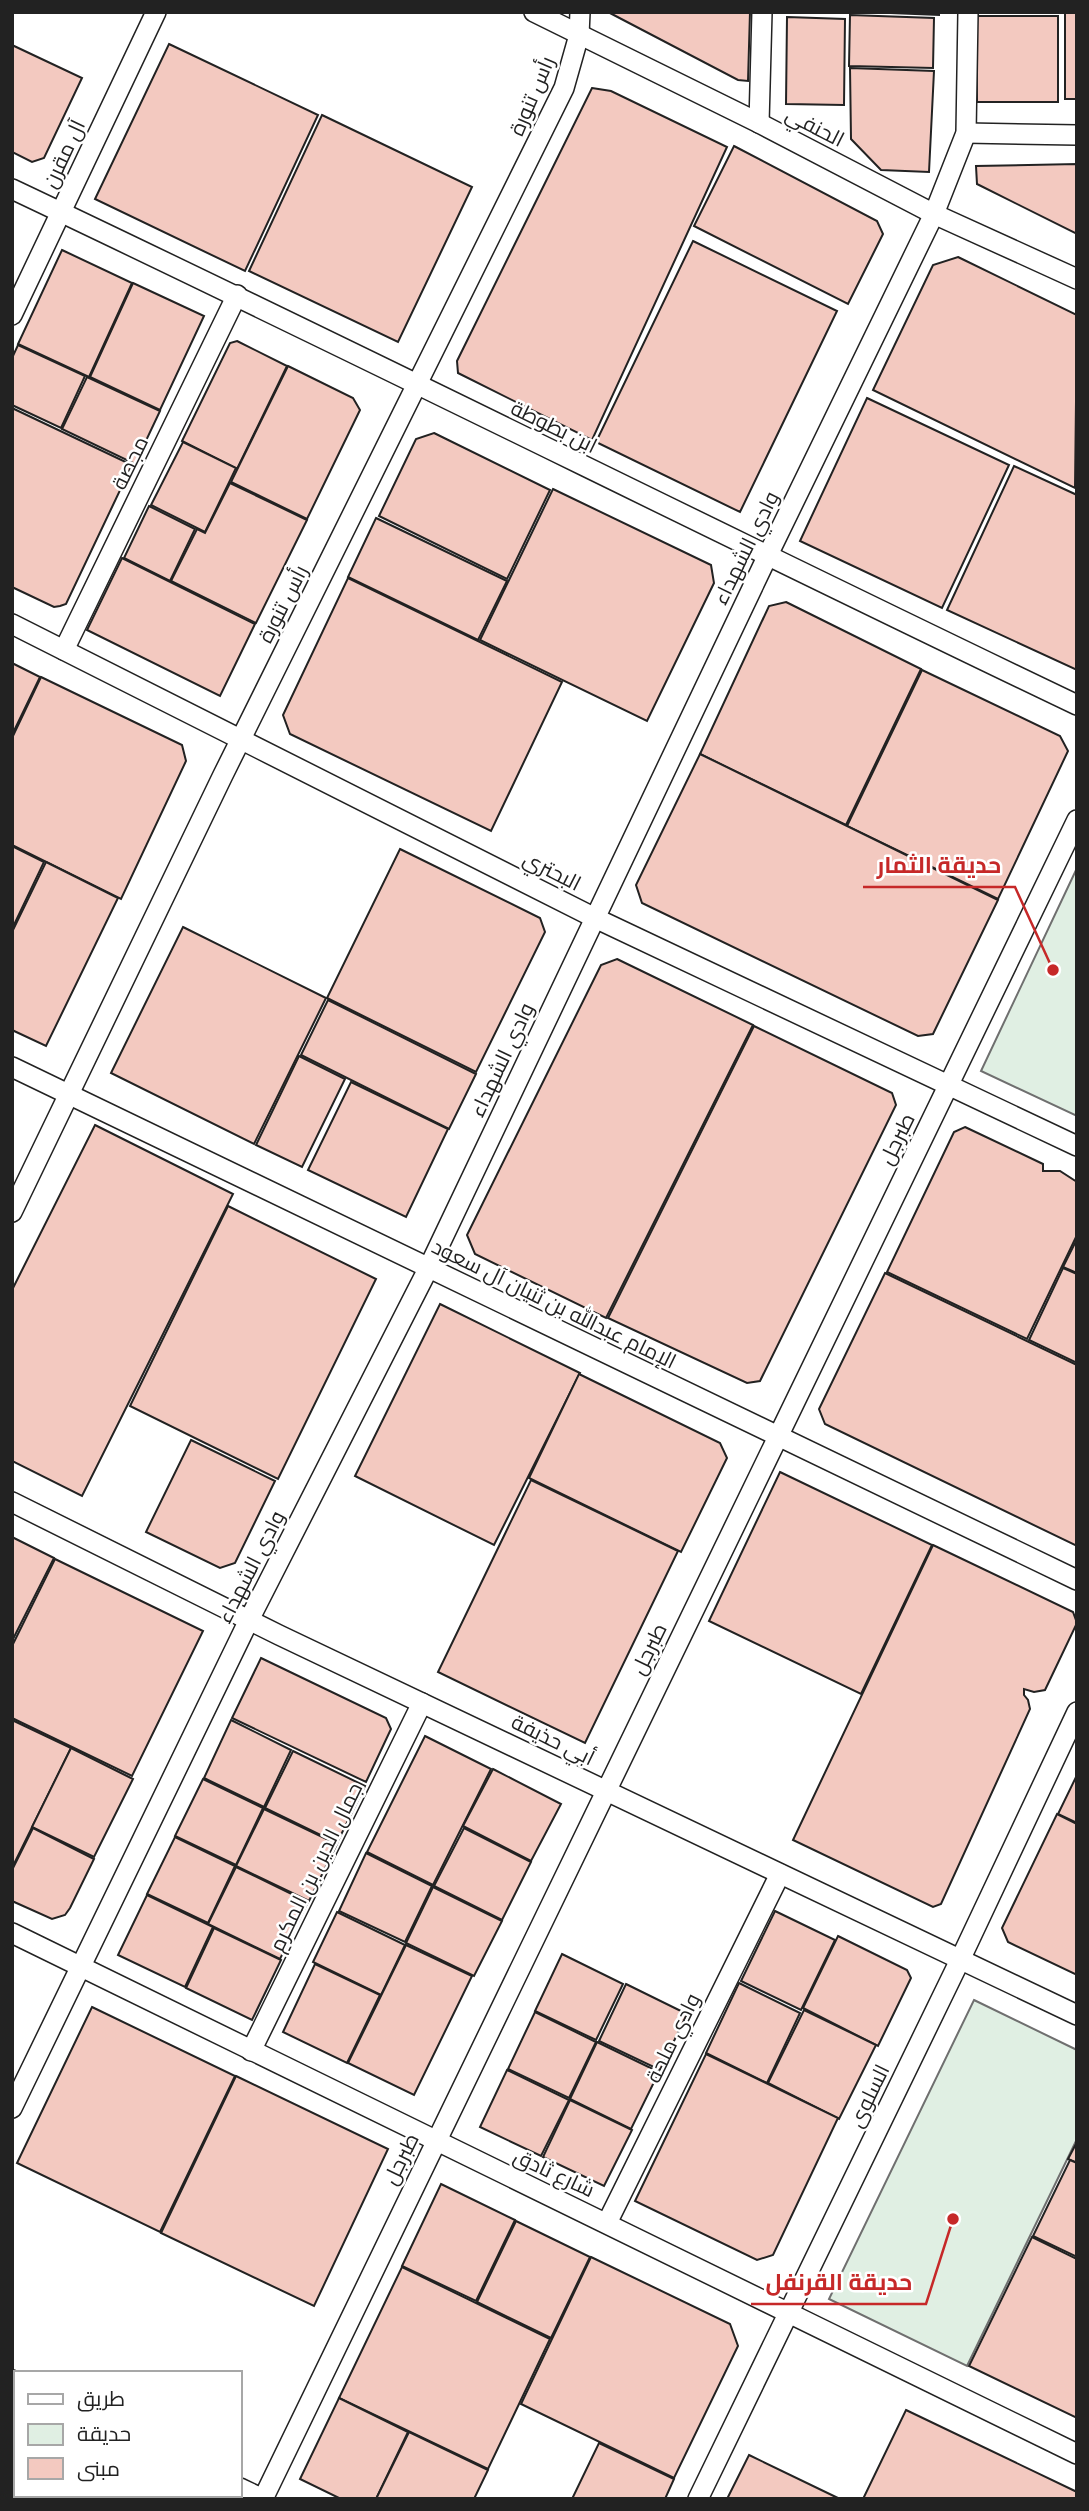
<svg xmlns="http://www.w3.org/2000/svg" width="1089" height="2511" font-family="'DM Sans',Cairo,sans-serif">
<rect width="100%" height="100%" fill="#fff"/>
<g fill="#e0efe3" stroke="#6f6f6f" stroke-width="2">
<polygon points="1077,868 1077,1116 981,1071"/>
<polygon points="974,2000 1077,2050 1077,2139 967,2366 829,2299"/>
</g>
<g fill="#f3c9c0" stroke="#222" stroke-width="2">
<polygon points="608,12 750,12 748,81 738,80"/>
<polygon points="865,12 939,12 939,15"/>
<rect x="1065" y="12" width="12" height="87"/>
<polygon points="850,15 934,18 933,68 849,66"/>
<polygon points="976,16 1058,16 1058,102 977,102"/>
<polygon points="787,17 845,19 844,105 786,104"/>
<polygon points="169,44 318,115 245,271 95,199"/>
<polygon points="12,45 82,78 44,158 32,162 12,152"/>
<polygon points="850,68 934,71 929,172 881,170 851,139"/>
<polygon points="592,88 611,91 727,147 592,440 458,373 457,361"/>
<polygon points="322,115 472,187 398,342 249,271"/>
<polygon points="734,146 877,221 883,234 848,304 694,226"/>
<polygon points="1077,164 1077,234 977,184 976,166"/>
<polygon points="693,241 837,311 740,512 596,442"/>
<polygon points="62,250 132,283 89,377 18,344"/>
<polygon points="958,257 1077,315 1075,488 873,390 933,265"/>
<polygon points="133,283 204,316 160,410 90,377"/>
<polygon points="237,341 287,366 237,469 182,441 230,343"/>
<polygon points="18,345 85,376 61,428 12,405 12,358"/>
<polygon points="288,366 353,398 360,410 307,519 231,482"/>
<polygon points="87,377 160,411 135,464 62,429"/>
<polygon points="867,398 1009,465 942,608 800,541"/>
<polygon points="12,408 132,465 66,604 60,606 54,607 12,587"/>
<polygon points="434,433 550,490 507,579 379,516 416,439"/>
<polygon points="183,442 236,468 205,532 151,505"/>
<polygon points="1014,466 1077,495 1077,670 947,610"/>
<polygon points="230,483 307,520 256,623 171,581 197,529 205,533"/>
<polygon points="553,489 711,565 714,583 647,721 480,640"/>
<polygon points="149,506 195,529 170,581 124,558"/>
<polygon points="376,518 507,581 478,640 348,577"/>
<polygon points="122,558 255,624 220,696 87,630"/>
<polygon points="348,578 562,682 491,831 290,734 283,715"/>
<polygon points="786,602 921,669 846,825 700,754 769,606"/>
<polygon points="12,663 40,677 12,735"/>
<polygon points="922,670 1060,736 1068,751 998,899 847,826"/>
<polygon points="41,677 182,745 186,761 121,899 12,845 12,738"/>
<polygon points="700,754 998,900 933,1034 918,1036 642,903 636,885"/>
<polygon points="12,846 44,862 12,929"/>
<polygon points="400,849 540,918 545,932 476,1072 327,998"/>
<polygon points="46,862 118,898 46,1046 12,1030 12,932"/>
<polygon points="183,927 326,998 254,1144 111,1073"/>
<polygon points="617,959 753,1025 606,1318 475,1254 467,1235 601,965"/>
<polygon points="328,1000 476,1074 449,1129 301,1055"/>
<polygon points="754,1026 892,1093 896,1105 760,1381 747,1383 608,1318"/>
<polygon points="299,1056 345,1079 302,1167 256,1145"/>
<polygon points="351,1082 448,1129 406,1217 308,1170"/>
<polygon points="95,1125 233,1194 82,1496 12,1461 12,1290"/>
<polygon points="965,1127 1043,1164 1043,1171 1060,1171 1077,1182 1077,1235 1027,1339 887,1272 954,1132"/>
<polygon points="228,1206 376,1279 278,1479 130,1406"/>
<polygon points="1077,1239 1077,1273 1063,1267"/>
<polygon points="1063,1268 1077,1274 1077,1363 1029,1340"/>
<polygon points="885,1273 1077,1365 1077,1546 825,1424 819,1409"/>
<polygon points="440,1304 580,1373 494,1545 355,1476"/>
<polygon points="579,1374 720,1443 727,1458 681,1552 529,1478"/>
<polygon points="191,1440 275,1481 235,1563 220,1568 146,1532"/>
<polygon points="780,1472 932,1545 861,1694 709,1621"/>
<polygon points="531,1480 678,1551 585,1743 438,1672"/>
<polygon points="12,1537 54,1558 12,1641"/>
<polygon points="933,1545 1073,1612 1077,1623 1045,1690 1034,1692 1024,1689 1024,1695 1028,1700 1030,1709 941,1904 933,1907 793,1840"/>
<polygon points="55,1559 203,1631 132,1776 12,1718 12,1646"/>
<polygon points="261,1658 386,1718 391,1729 366,1782 232,1718"/>
<polygon points="12,1720 71,1748 12,1868"/>
<polygon points="231,1720 291,1750 264,1807 204,1778"/>
<polygon points="425,1736 491,1769 433,1885 367,1852"/>
<polygon points="71,1748 133,1779 94,1857 32,1827"/>
<polygon points="293,1751 365,1786 337,1843 265,1808"/>
<polygon points="493,1769 561,1804 531,1861 463,1826"/>
<polygon points="1077,1775 1077,1823 1058,1814"/>
<polygon points="203,1779 263,1808 236,1865 175,1836"/>
<polygon points="264,1809 337,1844 309,1901 236,1866"/>
<polygon points="1057,1814 1077,1824 1077,1975 1008,1942 1002,1928"/>
<polygon points="33,1828 94,1859 70,1908 65,1915 52,1919 12,1901 12,1870"/>
<polygon points="464,1828 531,1862 502,1920 434,1886"/>
<polygon points="175,1837 235,1866 208,1923 147,1894"/>
<polygon points="366,1853 432,1886 405,1942 339,1911"/>
<polygon points="236,1867 308,1902 280,1959 208,1924"/>
<polygon points="433,1887 502,1921 474,1976 406,1943"/>
<polygon points="147,1895 213,1927 185,1987 118,1955"/>
<polygon points="775,1911 835,1940 801,2010 741,1981"/>
<polygon points="337,1912 405,1945 381,1995 313,1962"/>
<polygon points="214,1928 281,1960 252,2020 186,1988"/>
<polygon points="838,1936 907,1970 911,1978 878,2046 803,2008"/>
<polygon points="406,1945 472,1976 414,2095 348,2063"/>
<polygon points="562,1954 623,1984 596,2040 535,2011"/>
<polygon points="315,1964 380,1995 347,2063 283,2032"/>
<polygon points="739,1983 800,2013 767,2083 706,2053"/>
<polygon points="626,1984 687,2014 660,2070 599,2041"/>
<polygon points="92,2007 235,2076 160,2232 17,2163"/>
<polygon points="804,2010 876,2045 839,2119 768,2083"/>
<polygon points="535,2012 596,2042 569,2098 508,2069"/>
<polygon points="597,2042 659,2072 631,2129 570,2099"/>
<polygon points="706,2054 838,2118 773,2255 757,2260 635,2201"/>
<polygon points="507,2070 569,2100 541,2156 480,2127"/>
<polygon points="236,2076 388,2149 314,2306 161,2233"/>
<polygon points="570,2100 632,2130 604,2186 543,2157"/>
<polygon points="1077,2142 1077,2163 1068,2159"/>
<polygon points="1070,2160 1077,2163 1077,2257 1033,2236"/>
<polygon points="441,2184 515,2220 476,2301 402,2266"/>
<polygon points="516,2221 590,2257 551,2338 477,2302"/>
<polygon points="1032,2237 1077,2259 1077,2418 969,2366"/>
<polygon points="591,2257 730,2324 738,2346 674,2478 521,2404"/>
<polygon points="402,2267 550,2339 488,2469 339,2398"/>
<polygon points="339,2398 408,2432 376,2499 341,2499 300,2479"/>
<polygon points="906,2410 1077,2492 1077,2499 863,2499"/>
<polygon points="12,2414 16,2416 16,2495 36,2495 34,2499 12,2499"/>
<polygon points="409,2432 488,2470 474,2499 376,2499"/>
<polygon points="599,2443 674,2479 665,2499 572,2499"/>
<polygon points="749,2455 840,2499 727,2499"/>
<polygon points="37,2495 184,2495 191,2499 35,2499"/>
</g>
<g fill="none" stroke-linecap="round" stroke-linejoin="round">
<defs>
<g id="street">
<polyline points="534,12 759,123 934,214 1077,279"/>
<polyline points="759,123 762,12"/>
<polyline points="966,133 1077,135"/>
<path d="M 12,189 C 369,358 721,535 1077,705"/>
<polyline points="12,315 156,12"/>
<polyline points="12,624 595,918 1077,1146"/>
<polyline points="64,650 237,295"/>
<polyline points="12,1067 1077,1580"/>
<polyline points="12,1212 223,775 564,88 579,35 580,12"/>
<polyline points="12,1502 279,1635 1077,2015"/>
<polyline points="12,1933 1077,2454"/>
<polyline points="251,2051 422,1703"/>
<polyline points="12,2108 249,1620 428,1269 767,557 934,214 966,133 968,12"/>
<polyline points="607,2223 780,1874"/>
<polyline points="12,2380 16,2382"/>
<polyline points="240,2488 263,2499"/>
<polyline points="263,2499 1077,820"/>
<polyline points="698,2499 960,1960 1077,1712"/>
</g>
</defs>
<use href="#street" stroke="#222" stroke-width="22"/>
<use href="#street" stroke="#fff" stroke-width="19"/>
</g>
<g text-anchor="middle" dominant-baseline="central" stroke-width="5" stroke-linejoin="round" paint-order="stroke">
<g font-size="21" fill="#222" stroke="#fff">
<text transform="translate(532 96) rotate(-67)">رأس تنورة</text>
<text transform="translate(815 127) rotate(27)">الحنفي</text>
<text transform="translate(64 154) rotate(-65)">آل مقرن</text>
<text transform="translate(554 427) rotate(26)">ابن بطوطة</text>
<text transform="translate(130 463) rotate(-64)">مجصة</text>
<text transform="translate(746 548) rotate(-64)">وادي الشهداء</text>
<text transform="translate(283 604) rotate(-63)">رأس تنورة</text>
<text transform="translate(552 871) rotate(27)">البحتري</text>
<text transform="translate(502 1060) rotate(-65)">وادي الشهداء</text>
<text transform="translate(897 1139) rotate(-64)">طبرجل</text>
<text transform="translate(554 1304) rotate(26)">الإمام عبدالله بن ثنيان آل سعود</text>
<text transform="translate(251 1567) rotate(-63)">وادي الشهداء</text>
<text transform="translate(649 1649) rotate(-64)">طبرجل</text>
<text transform="translate(553 1740) rotate(26)">أبي حذيفة</text>
<text transform="translate(316 1867) rotate(-64)">جمال الدين بن المكرم</text>
<text transform="translate(673 2038) rotate(-64)">وادي ملحة</text>
<text transform="translate(869 2096) rotate(-64)">السلوى</text>
<text transform="translate(401 2159) rotate(-64)">طبرجل</text>
<text transform="translate(554 2173) rotate(25)">شارع ثادق</text>
</g>
</g>
<path fill="none" stroke="#c62828" stroke-width="2.5" d="M1053 970L1015 887H863M953 2219L926 2304H751"/>
<g fill="#c62828" stroke="#fff" stroke-width="2.5">
<circle cx="1053" cy="970" r="7"/>
<circle cx="953" cy="2219" r="7"/>
</g>
<g font-size="23" text-anchor="middle" font-weight="bold" fill="#c62828" stroke="#fff" stroke-width="5" stroke-linejoin="round" paint-order="stroke">
<text x="939" y="873">حديقة الثمار</text>
<text x="839" y="2290">حديقة القرنفل</text>
</g>
<rect width="1089" height="2511" fill="none" stroke="#222222" stroke-width="28"/>
<rect x="14" y="2371" width="228" height="126" fill="#ffffff" stroke="#a7a7a7" stroke-width="2"/>
<rect x="28" y="2394" width="35" height="10" fill="#ffffff" stroke="#a7a7a7" stroke-width="2"/>
<text x="77" y="2406" font-size="21" fill="#222222">طريق</text>
<rect x="28" y="2424" width="35" height="21" fill="#e0efe3" stroke="#a7a7a7" stroke-width="2"/>
<text x="77" y="2441" font-size="21" fill="#222222">حديقة</text>
<rect x="28" y="2458" width="35" height="21" fill="#f3c9c0" stroke="#a7a7a7" stroke-width="2"/>
<text x="77" y="2476" font-size="21" fill="#222222">مبنى</text>
</svg>
